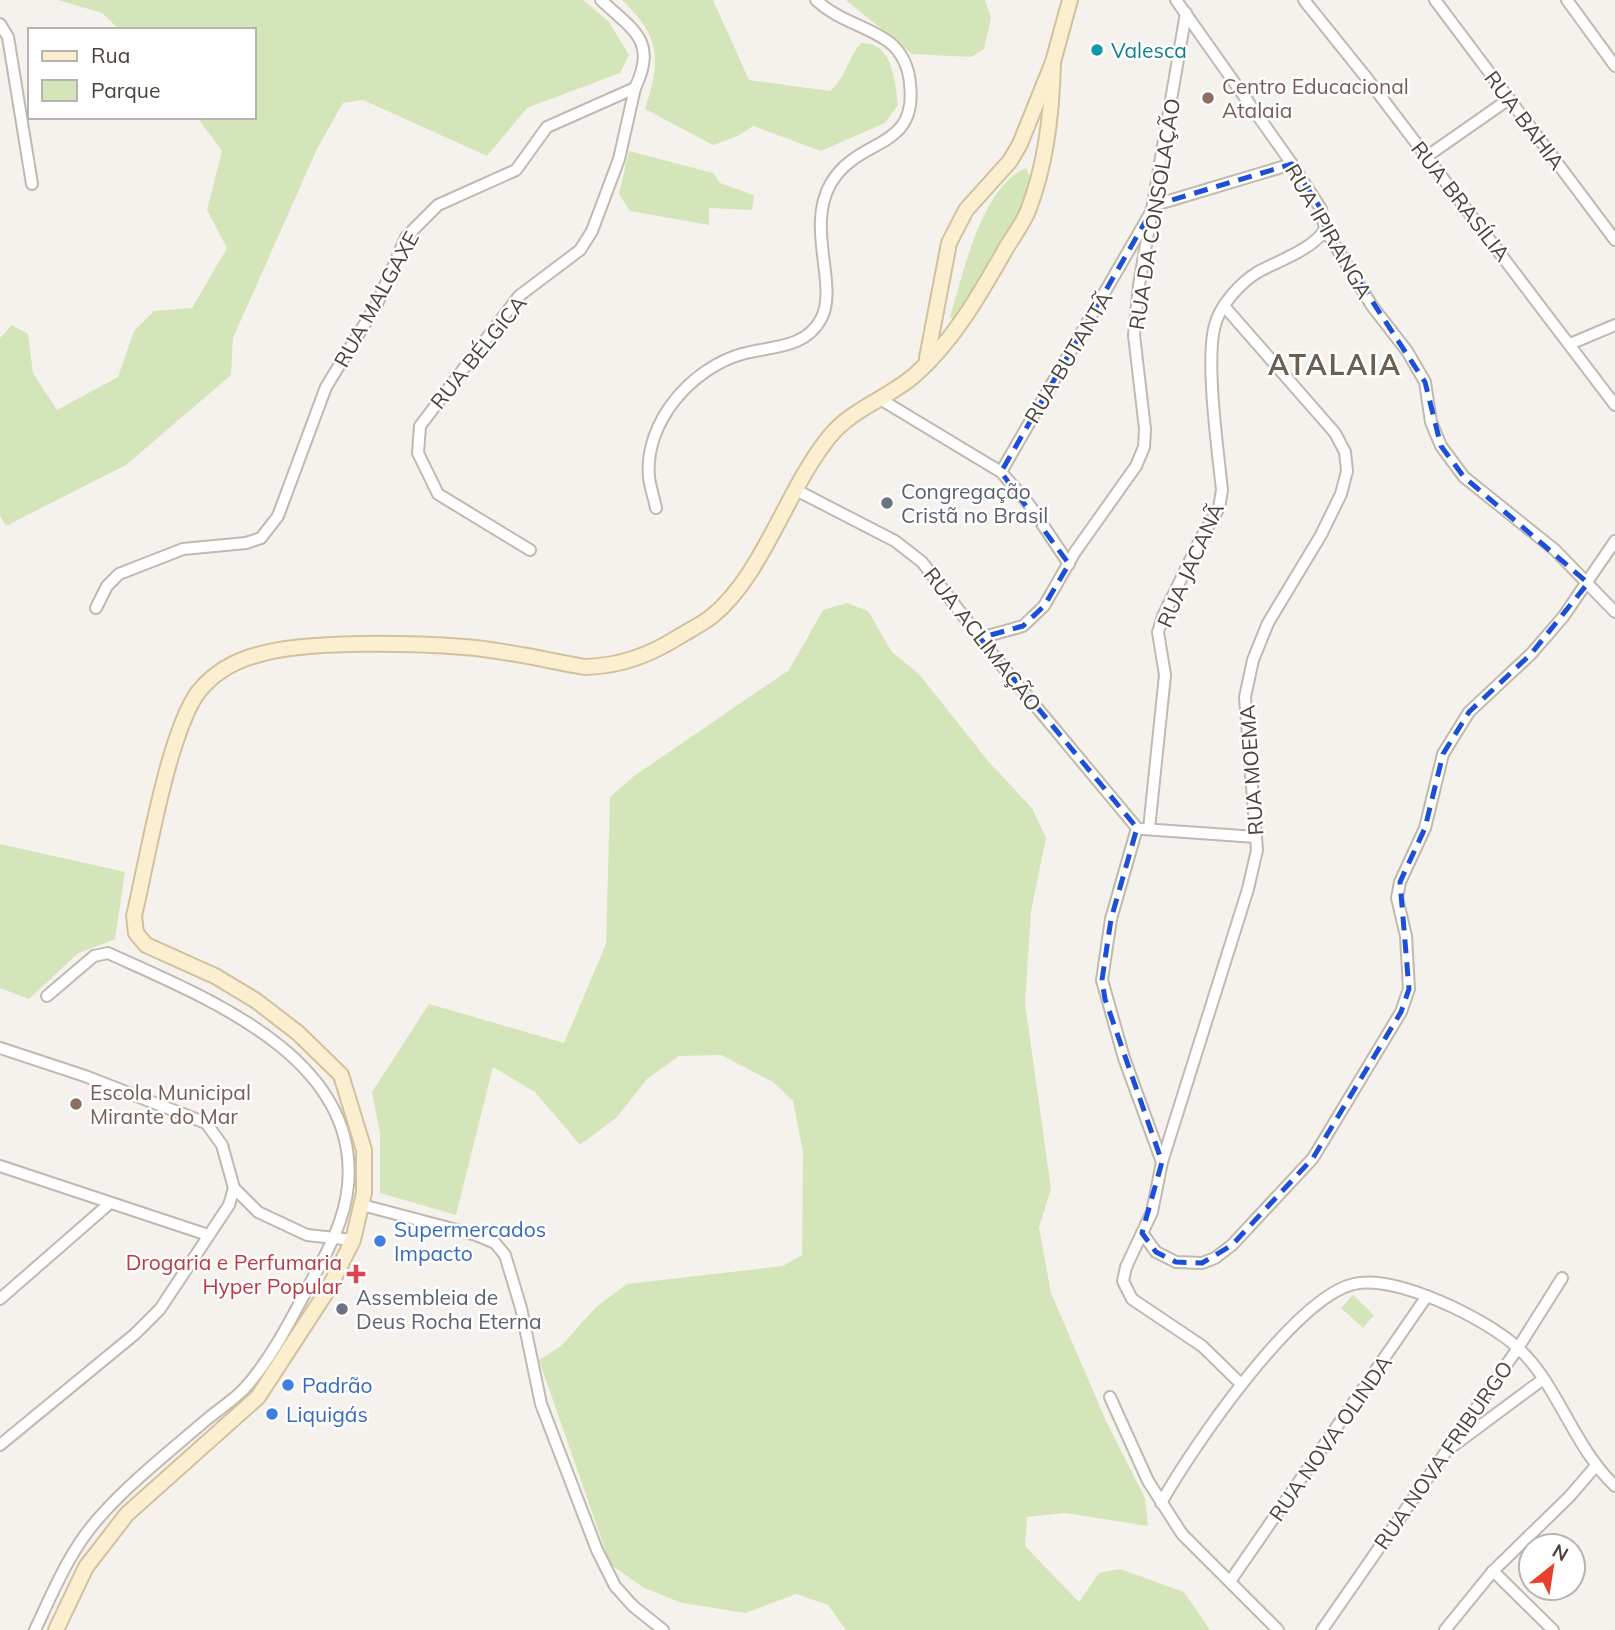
<svg xmlns="http://www.w3.org/2000/svg" width="1615" height="1630" font-family="Mulish,sans-serif">
<rect width="100%" height="100%" fill="#f5f2ed"/>
<g fill="#d4e6b9">
<polygon points="58,0 583,0 609,22 629,55 620,73 527,108 487,156 363,100 343,103 317,149 233,338 231,375 126,465 6,526 0,516 0,338 12,325 28,334 33,373 57,410 118,377 134,331 154,311 192,308 227,248 207,210 222,151 197,117 254,117 254,30 120,30 102,13"/>
<path d="M 622,0 L 713,0 L 749,80 L 830,91 C 845,80 848,57 861,43 C 893,42 895,81 898,105 L 885,123 L 821,151 L 753,126 L 738,136 L 713,145 L 645,109 C 661,59 661,38 622,0 Z"/>
<polygon points="846,0 985,0 991,18 984,49 971,57 912,54"/>
<polygon points="629,151 713,173 720,183 754,195 752,210 709,208 709,225 630,211 619,194"/>
<path d="M 1026,168 L 1031,178 L 1018,215 L 956,322 L 950,317 C 963,275 981,187 1026,168 Z"/>
<polygon points="847,603 868,611 892,652 919,674 989,762 1032,808 1046,838 1031,911 1025,1003 1051,1189 1039,1227 1051,1293 1107,1423 1145,1498 1148,1526 1066,1513 1027,1517 1025,1546 1079,1602 1099,1573 1120,1569 1184,1592 1210,1630 846,1630 828,1605 796,1594 745,1613 682,1603 644,1588 610,1564 539,1360 561,1346 596,1307 627,1284 783,1266 802,1255 803,1152 793,1101 773,1082 721,1055 679,1056 647,1079 617,1117 580,1145 535,1092 493,1067 456,1215 380,1193 380,1133 372,1092 429,1004 564,1043 606,944 610,797 634,776 789,670 823,610"/>
<polygon points="0,844 125,872 115,939 77,954 29,999 0,988"/>
<polygon points="1353,1295 1374,1315 1363,1328 1341,1308"/>
</g>
<g fill="none" stroke-linecap="round" stroke-linejoin="round">
<defs>
<g id="street">
<polyline points="1176,0 1292,164 1321,209 1325,229 1372,306 1407,351 1425,382 1431,422 1441,446 1464,477 1555,550 1615,612"/>
<polyline points="1304,0 1369,81 1615,405"/>
<polyline points="1435,0 1615,240"/>
<polyline points="1567,0 1615,66"/>
<polyline points="0,24 8,37 32,184"/>
<polyline points="1426,157 1509,99"/>
<polyline points="1224,306 1335,433 1345,452 1347,471 1341,494 1321,535 1268,623 1253,660 1245,697 1257,850 1248,889 1162,1162 1152,1212 1126,1267 1123,1281 1132,1299 1202,1346 1241,1384"/>
<polyline points="1570,344 1615,325"/>
<polyline points="880,399 1001,472 1028,503 1069,564"/>
<polyline points="1001,472 1155,205 1292,164"/>
<polyline points="796,490 895,541 922,562 994,656 1137,828"/>
<path d="M 656,508 C 654,498 650,487 649,477 C 644,422 692,368 742,354 C 771,346 805,349 821,319 C 839,286 805,227 831,183 C 859,136 918,151 910,84 C 909,68 902,52 889,42 C 866,25 840,22 816,0"/>
<polyline points="530,550 438,494 418,453 420,426 519,296 580,250 592,231 619,159 635,88"/>
<path d="M 96,608 L 107,586 L 119,574 L 183,549 L 246,543 L 261,538 L 278,516 L 326,387 L 377,304 L 406,237 L 438,205 L 516,170 L 547,127 L 635,88 C 658,41 633,30 601,0"/>
<polyline points="980,638 1023,626 1044,606 1075,552 1136,466 1144,447 1145,429 1134,335 1139,285 1186,13"/>
<polyline points="1137,828 1111,919 1102,980 1124,1058 1162,1162"/>
<polyline points="1143,829 1256,837"/>
<path d="M 1149,829 L 1165,675 L 1158,632 L 1163,616 L 1201,538 L 1219,508 L 1222,490 C 1218,452 1205,359 1215,325 C 1220,305 1241,282 1258,272 C 1278,261 1314,249 1325,229"/>
<polyline points="0,1048 85,1076 206,1123 222,1145 234,1188 258,1212 307,1235 353,1240"/>
<polyline points="0,1166 208,1235"/>
<polyline points="362,1205 476,1235 495,1243 505,1255 521,1308 541,1404 597,1550 615,1586 633,1606 663,1630"/>
<polyline points="1142,1233 1156,1252 1176,1262 1202,1263 1215,1258 1232,1245 1313,1158 1401,1012 1409,989 1406,936 1397,898 1400,882 1425,828 1443,754 1469,712 1531,654 1563,617 1615,541"/>
<polyline points="0,1299 110,1203"/>
<polyline points="1110,1397 1148,1481 1182,1534 1278,1630"/>
<polyline points="0,1445 135,1334 160,1309 229,1205 234,1188"/>
<polyline points="1453,1446 1542,1380"/>
<path d="M 1161,1503 C 1191,1449 1295,1297 1354,1284 C 1396,1274 1487,1319 1518,1348 C 1557,1383 1573,1446 1615,1486"/>
<polyline points="1493,1571 1553,1630"/>
<polyline points="1231,1580 1427,1296"/>
<path d="M 35,1630 C 53,1592 69,1552 97,1520 C 128,1484 170,1451 206,1420 C 218,1410 232,1401 243,1390 C 272,1359 293,1315 313,1278 C 329,1249 345,1219 348,1185 C 360,1056 204,997 108,953 L 94,956 L 47,996"/>
<polyline points="1322,1630 1518,1348 1562,1278"/>
<polyline points="1445,1630 1493,1571 1569,1497 1595,1467"/>
</g>
<g id="secondary">
<polyline points="927,358 949,243 966,210 1010,161 1020,144 1053,62 1070,0"/>
<path d="M 56,1630 L 86,1567 L 127,1514 L 258,1397 L 329,1288 L 353,1240 L 364,1193 L 364,1150 L 341,1075 L 298,1033 L 255,1000 L 215,976 L 146,945 L 136,933 L 134,916 C 147,862 168,732 199,691 C 214,673 234,661 257,655 C 305,640 412,643 464,647 C 505,650 545,660 585,667 C 621,666 650,655 680,636 C 690,630 702,624 711,617 C 763,576 787,488 830,436 C 853,408 889,398 916,374 C 954,340 980,294 1005,250 C 1013,236 1024,223 1029,208 C 1046,164 1052,109 1053,62"/>
</g>
</defs>
<use href="#street" stroke="#c0b9af" stroke-width="14"/>
<use href="#secondary" stroke="#d1c29f" stroke-width="18"/>
<use href="#street" stroke="#fff" stroke-width="10"/>
<use href="#secondary" stroke="#fbefd0" stroke-width="14"/>
</g>
<path fill="none" stroke="#1d4ed8" stroke-width="5" stroke-dasharray="14 9" stroke-linejoin="round" d="M 1292,164 L 1321,209 L 1325,229 L 1425,382 L 1441,446 L 1464,477 L 1588,583 L 1531,654 L 1469,712 L 1443,754 L 1425,828 L 1400,882 L 1409,989 L 1401,1012 L 1313,1158 L 1232,1245 L 1202,1263 L 1176,1262 L 1156,1252 L 1142,1233 L 1162,1162 L 1105,999 L 1102,980 L 1111,919 L 1137,828 L 980,638 L 1023,626 L 1044,606 L 1069,564 L 1001,472 L 1155,205 Z"/>
<circle fill="#0f9aa8" stroke="#fff" stroke-width="2.5" cx="1097" cy="50" r="7"/>
<g fill="#8d6e63" stroke="#fff" stroke-width="2.5">
<circle cx="1208" cy="98" r="7"/>
<circle cx="76" cy="1104" r="7"/>
</g>
<g fill="#6b7280" stroke="#fff" stroke-width="2.5">
<circle cx="887" cy="503" r="7"/>
<circle cx="342" cy="1309" r="7"/>
</g>
<g fill="#3f7fe0" stroke="#fff" stroke-width="2.5">
<circle cx="380" cy="1241" r="7"/>
<circle cx="288" cy="1385" r="7"/>
<circle cx="272" cy="1414" r="7"/>
</g>
<path fill="#e0444e" stroke="#fff" stroke-width="2.5" d="M352.5 1263.5h7v7h7v7h-7v7h-7v-7h-7v-7h7z"/>
<g text-anchor="middle" dominant-baseline="central" stroke-width="5" stroke-linejoin="round" paint-order="stroke">
<g font-size="21" fill="#0d838f" stroke="#fff" text-anchor="start">
<text x="1111" y="50">Valesca</text>
</g>
<g font-size="21" fill="#785e54" stroke="#fff" text-anchor="start">
<text x="1222" y="86">Centro Educacional<tspan x="1222" dy="24">Atalaia</tspan></text>
<text x="90" y="1092">Escola Municipal<tspan x="90" dy="24">Mirante do Mar</tspan></text>
</g>
<g font-size="21" fill="#4a433a" stroke="#fff">
<text transform="translate(1525 120) rotate(53)">RUA BAHIA</text>
<text transform="translate(1461 201) rotate(52)">RUA BRASÍLIA</text>
<text transform="translate(1154 214) rotate(-81)">RUA DA CONSOLAÇÃO</text>
<text transform="translate(1329 231) rotate(60)">RUA IPIRANGA</text>
<text transform="translate(376 299) rotate(-61)">RUA MALGAXE</text>
<text transform="translate(478 352) rotate(-51)">RUA BÉLGICA</text>
<text transform="translate(1068 357) rotate(-59)">RUA BUTANTÃ</text>
<text transform="translate(1190 565) rotate(-66)">RUA JACANÃ</text>
<text transform="translate(983 639) rotate(52)">RUA ACLIMAÇÃO</text>
<text transform="translate(1251 770) rotate(-94)">RUA MOEMA</text>
<text transform="translate(1330 1438) rotate(-55)">RUA NOVA OLINDA</text>
<text transform="translate(1443 1455) rotate(-55)">RUA NOVA FRIBURGO</text>
</g>
<g font-size="21" fill="#5b616d" stroke="#fff" text-anchor="start">
<text x="901" y="491">Congregação<tspan x="901" dy="24">Cristã no Brasil</tspan></text>
<text x="356" y="1297">Assembleia de<tspan x="356" dy="24">Deus Rocha Eterna</tspan></text>
</g>
<g font-size="21" fill="#366cbe" stroke="#fff" text-anchor="start">
<text x="394" y="1229">Supermercados<tspan x="394" dy="24">Impacto</tspan></text>
<text x="302" y="1385">Padrão</text>
<text x="286" y="1414">Liquigás</text>
</g>
<g font-size="21" fill="#be3a42" stroke="#fff" text-anchor="end">
<text x="342" y="1262">Drogaria e Perfumaria<tspan x="342" dy="24">Hyper Popular</tspan></text>
</g>
<g font-size="28" font-weight="bold" letter-spacing="2" fill="#6c6052" stroke="#fff">
<text x="1335" y="364">ATALAIA</text>
</g>
</g>
<rect x="28" y="28" width="228" height="91" fill="#ffffff" stroke="#b7b4b0" stroke-width="2"/>
<rect x="42" y="51" width="35" height="10" fill="#fbefd0" stroke="#b7b4b0" stroke-width="2"/>
<text x="91" y="63" font-size="21" fill="#4a433a">Rua</text>
<rect x="42" y="80" width="35" height="21" fill="#d4e6b9" stroke="#b7b4b0" stroke-width="2"/>
<text x="91" y="98" font-size="21" fill="#4a433a">Parque</text>
<g transform="translate(1552 1567) rotate(30)"><circle r="33" fill="#ffffff" stroke="#b7b4b0" stroke-width="2"/>
<path d="M0-5L12 26L0 18L-12 26Z" fill="#ec3f2d"/>
<text y="-10" font-size="19" font-weight="bold" text-anchor="middle" fill="#4a433a">N</text>
</g>
</svg>
